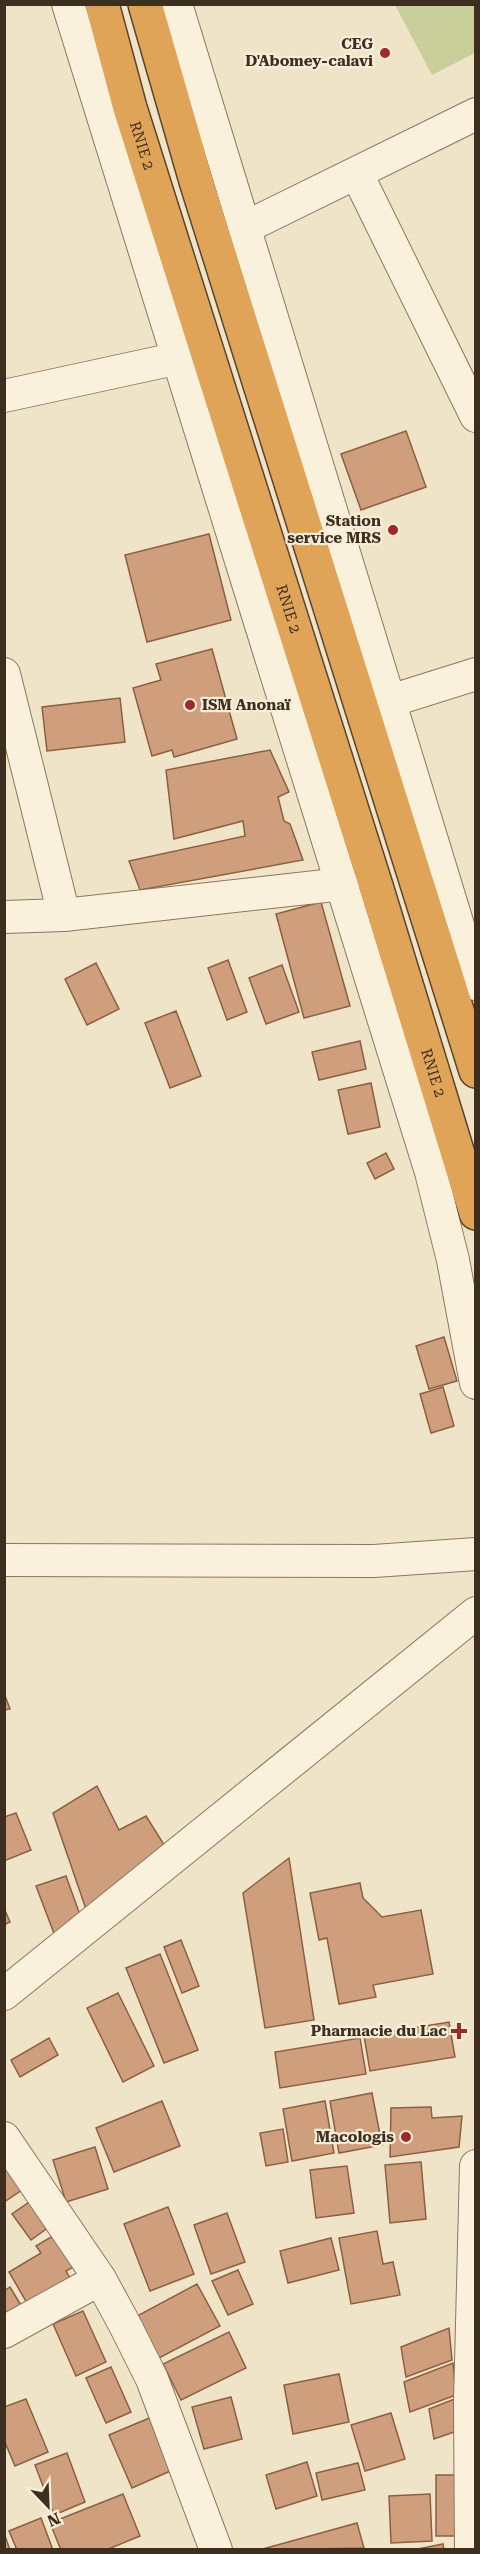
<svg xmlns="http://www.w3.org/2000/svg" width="480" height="2554" font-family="'Roboto Serif',serif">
<rect width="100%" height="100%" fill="#f0e4c8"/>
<polygon fill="#c9cf9b" points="395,5 475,5 475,53 432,75"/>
<g fill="#cf9f7d" stroke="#8d5f41" stroke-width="1.5">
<polygon points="406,431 426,487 361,510 341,454"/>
<polygon points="209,534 231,620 147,642 125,555"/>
<polygon points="212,649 237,739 174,757 172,750 152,756 133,688 161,680 156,664"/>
<polygon points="120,698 125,742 47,751 42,707"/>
<polygon points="270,750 289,792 278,797 284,821 290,824 303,860 140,890 129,861 245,836 243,821 174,839 166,770"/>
<polygon points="321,902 350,1006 304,1018 276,914"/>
<polygon points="228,960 247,1012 227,1020 208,968"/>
<polygon points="96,963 119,1009 87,1025 65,979"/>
<polygon points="282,965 299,1012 266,1024 249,978"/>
<polygon points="176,1011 201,1076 170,1088 145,1023"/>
<polygon points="360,1041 366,1069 319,1080 312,1052"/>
<polygon points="371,1083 380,1127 348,1134 338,1090"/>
<polygon points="386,1153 394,1169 375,1179 367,1163"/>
<polygon points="444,1337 457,1381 429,1389 416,1346"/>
<polygon points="443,1387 454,1426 431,1433 420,1394"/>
<polygon points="4,1693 10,1709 4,1710"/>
<polygon points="97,1786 119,1830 146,1816 168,1851 87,1912 53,1813"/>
<polygon points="16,1813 31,1850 4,1861 4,1817"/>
<polygon points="289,1858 314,2020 265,2028 243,1893"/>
<polygon points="66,1876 80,1915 55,1936 36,1886"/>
<polygon points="360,1883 363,1898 382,1917 421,1910 433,1974 373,1985 376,1997 339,2004 327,1938 319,1940 310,1893"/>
<polygon points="4,1908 10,1922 4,1925"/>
<polygon points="181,1940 199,1986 182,1993 164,1947"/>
<polygon points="160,1954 198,2050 164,2063 126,1968"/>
<polygon points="118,1993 154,2066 123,2082 87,2008"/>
<polygon points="449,2022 455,2057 370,2071 364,2036"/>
<polygon points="49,2038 58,2055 20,2077 11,2060"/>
<polygon points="360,2038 366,2074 280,2088 275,2052"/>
<polygon points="372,2093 382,2145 339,2153 330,2101"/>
<polygon points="162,2101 180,2146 114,2172 96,2128"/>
<polygon points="325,2101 334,2153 292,2161 283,2109"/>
<polygon points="431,2107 432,2118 462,2116 459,2147 390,2157 391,2108"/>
<polygon points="283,2129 288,2162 266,2166 260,2133"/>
<polygon points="95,2147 108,2189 66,2202 53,2160"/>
<polygon points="4,2153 28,2186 4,2202"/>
<polygon points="421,2162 426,2219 390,2223 385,2165"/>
<polygon points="347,2166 354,2213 316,2218 310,2170"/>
<polygon points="35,2198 53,2224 31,2240 12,2214"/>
<polygon points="168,2207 194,2274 150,2291 124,2224"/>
<polygon points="227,2213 245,2262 211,2274 194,2225"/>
<polygon points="61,2231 79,2264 66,2271 74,2285 31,2310 9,2272 41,2253 36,2246"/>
<polygon points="377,2231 383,2264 393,2262 400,2295 351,2304 339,2238"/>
<polygon points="331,2238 339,2270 288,2283 280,2251"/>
<polygon points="238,2270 253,2304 228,2315 212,2281"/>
<polygon points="197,2284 220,2326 159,2358 137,2316"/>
<polygon points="10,2287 25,2312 4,2324 4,2291"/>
<polygon points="83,2311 106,2362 76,2376 53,2324"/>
<polygon points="449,2328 452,2360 406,2377 401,2347"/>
<polygon points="229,2332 246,2368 181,2400 163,2364"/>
<polygon points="453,2363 456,2395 410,2412 404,2382"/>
<polygon points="111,2367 131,2412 106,2423 86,2378"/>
<polygon points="339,2374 349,2422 293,2434 284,2385"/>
<polygon points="231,2397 242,2439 204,2449 192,2407"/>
<polygon points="457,2398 460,2430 434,2439 429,2409"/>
<polygon points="26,2399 48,2452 15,2466 4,2440 4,2407"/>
<polygon points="391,2413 405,2459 365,2471 351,2425"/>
<polygon points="154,2416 177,2468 132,2488 109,2435"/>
<polygon points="67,2453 85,2502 54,2515 35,2465"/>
<polygon points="307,2462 317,2496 276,2509 266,2475"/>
<polygon points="358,2463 365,2490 322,2500 316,2473"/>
<rect x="436" y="2475" width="21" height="61"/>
<polygon points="123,2494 140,2536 106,2550 61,2550 50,2523"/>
<polygon points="430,2494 432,2541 391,2543 389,2496"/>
<polygon points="41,2518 53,2550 17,2550 9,2531"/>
<polygon points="357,2523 364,2548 259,2550"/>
<polygon points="4,2533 10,2550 4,2550"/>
<polygon points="443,2544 444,2550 413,2550"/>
</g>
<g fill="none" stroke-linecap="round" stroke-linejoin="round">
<defs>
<g id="minor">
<polyline points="68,4 431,1172 453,1260 476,1383"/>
<polyline points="176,4 476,984"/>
<polyline points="357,174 476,416"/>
<polyline points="244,228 476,114"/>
<polyline points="4,396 179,358"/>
<polyline points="4,674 64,915"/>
<polyline points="390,701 476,674"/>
<polyline points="4,917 64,915 343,884"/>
<polyline points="4,1560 374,1561 476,1554"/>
<polyline points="4,1994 476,1613"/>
<polyline points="4,2138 100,2279 125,2325 152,2379 216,2550"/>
<polyline points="4,2332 100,2279"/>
<polyline points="471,2550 470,2403 476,2166"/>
</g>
<g id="highway">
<path id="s1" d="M 102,4 L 130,108 L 376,886 L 476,1213"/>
<polyline points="145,4 196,181 476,1071"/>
</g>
</defs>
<use href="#minor" stroke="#8d765c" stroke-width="34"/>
<use href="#highway" stroke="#5b4430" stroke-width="36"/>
<use href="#minor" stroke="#faf1dc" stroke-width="32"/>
<use href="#highway" stroke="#e0a458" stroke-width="33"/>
</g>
<g fill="#9e2a2b" stroke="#f7eed8" stroke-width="2">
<circle cx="385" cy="53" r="6"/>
<circle cx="393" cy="530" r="6"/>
<circle cx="190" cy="705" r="6"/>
<path d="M456 2022h6v6h6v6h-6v6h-6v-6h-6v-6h6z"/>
<circle cx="406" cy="2137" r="6"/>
</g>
<g text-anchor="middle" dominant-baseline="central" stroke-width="4.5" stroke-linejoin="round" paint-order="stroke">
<g font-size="15" font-weight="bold" fill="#3d2e20" stroke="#f7eed8" text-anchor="end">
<text x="373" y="44">CEG<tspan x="373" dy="17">D'Abomey-calavi</tspan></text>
<text x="381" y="521">Station<tspan x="381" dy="17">service MRS</tspan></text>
<text x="202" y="705" text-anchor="start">ISM Anonaï</text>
<text x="447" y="2031">Pharmacie du Lac</text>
<text x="394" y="2137">Macologis</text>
</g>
<g font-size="15" fill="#3d2e20" stroke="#f7eed8">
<text stroke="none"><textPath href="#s1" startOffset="147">RNIE 2</textPath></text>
<text stroke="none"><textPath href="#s1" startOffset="633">RNIE 2</textPath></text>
<text stroke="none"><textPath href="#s1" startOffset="1119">RNIE 2</textPath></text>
</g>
</g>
<rect width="480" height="2554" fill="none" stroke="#3d2e20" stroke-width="12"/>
<g transform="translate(48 2506) rotate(157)" stroke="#f7eed8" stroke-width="4.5" paint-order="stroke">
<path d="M0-4.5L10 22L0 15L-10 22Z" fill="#3d2e20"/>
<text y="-9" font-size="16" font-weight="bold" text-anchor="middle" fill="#3d2e20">N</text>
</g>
</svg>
